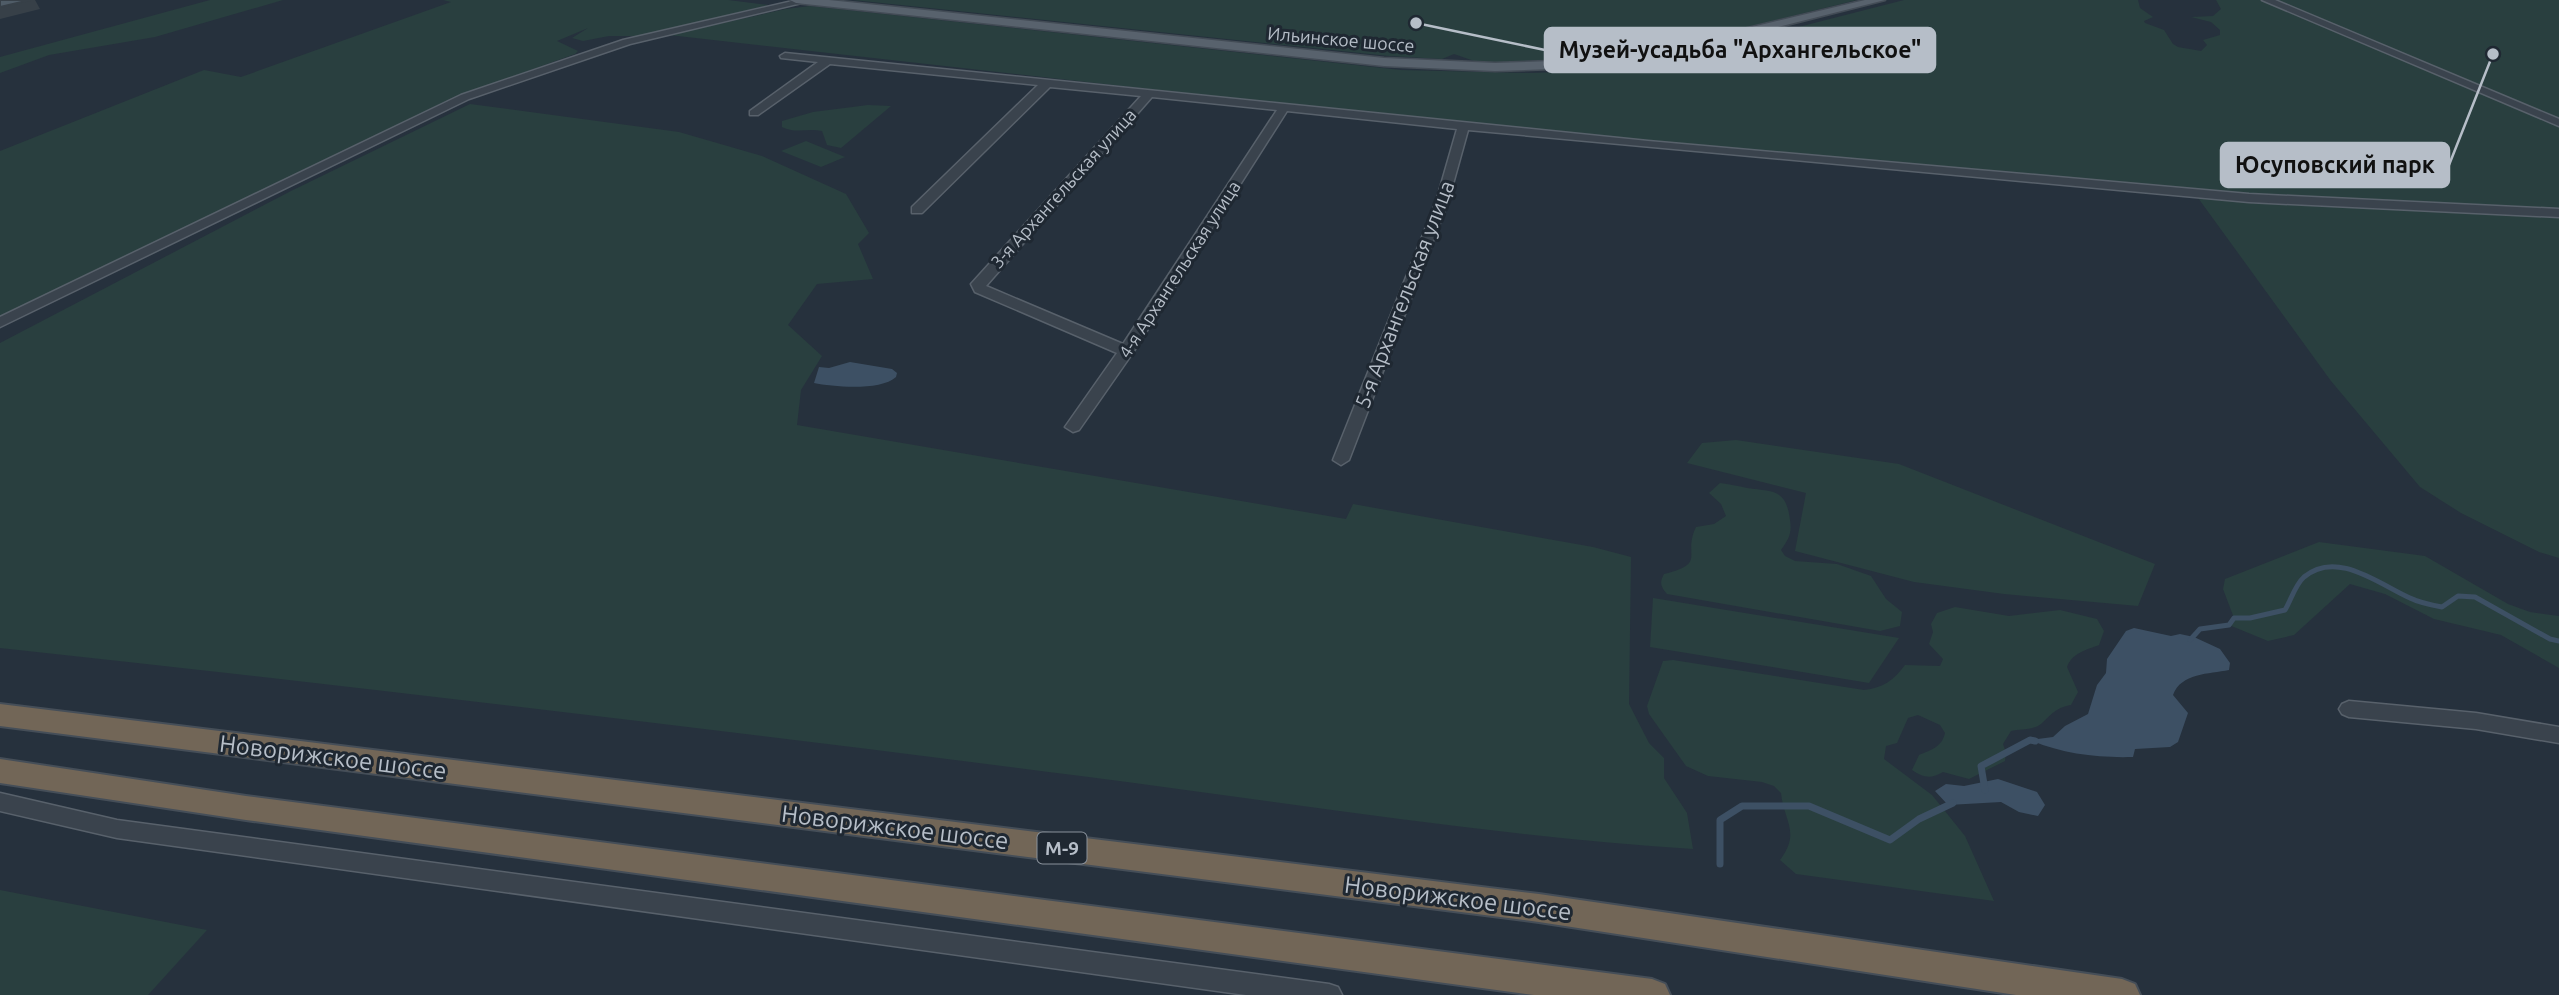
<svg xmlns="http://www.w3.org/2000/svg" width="2559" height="995" font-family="Ubuntu,sans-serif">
<rect width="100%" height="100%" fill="#26313d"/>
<g fill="#293f3f">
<polygon points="210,0 283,0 155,37 49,55 0,73 0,57"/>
<polygon points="443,0 728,0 769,5 641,36 609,36 583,41 572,38 588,28 557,41 578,51 575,54 451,99 0,317 0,151 204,70 241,77 451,2"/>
<polygon points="853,0 1857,0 1687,42 1621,55 1494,63 1477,62 1454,54 1442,59 1389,56"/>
<polygon points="1904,0 2138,0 2140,8 2153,17 2144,21 2145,23 2164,30 2173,44 2178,47 2201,51 2207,45 2203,40 2220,35 2220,30 2211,22 2191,17 2213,16 2221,9 2216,0 2559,0 2559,558 2539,552 2461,513 2420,487 2331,381 2193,191 1468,125 669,35 786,9 810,6 1401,70 1531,73 1592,71 1669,60"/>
<path d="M 470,104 L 679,132 L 762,156 L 846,194 L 869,233 L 858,244 L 873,279 L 817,284 L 788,325 L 822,356 L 801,390 L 797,425 L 1346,519 L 1353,504 L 1593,547 L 1631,557 L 1629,704 L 1649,743 L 1664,758 L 1664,778 L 1687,813 L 1693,849 C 1488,836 1285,802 1081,776 C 721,730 361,687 0,648 L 0,343 L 291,191 Z"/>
<path d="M 868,105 L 891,106 L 841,148 L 827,145 L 822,131 C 808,128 795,134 782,127 L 782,121 L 813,112 Z"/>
<polygon points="806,141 845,157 821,167 781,151"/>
<polygon points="1736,440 1899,464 2155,564 2138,606 2004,594 1914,582 1795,551 1806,493 1687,463 1702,443"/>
<path d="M 1720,483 C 1729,484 1738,486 1747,488 C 1773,492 1786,488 1790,520 C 1792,533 1789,539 1781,550 L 1785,556 L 1795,561 L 1837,564 L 1871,576 L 1886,599 L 1902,612 L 1900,626 L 1880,631 L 1667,594 C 1661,587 1659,583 1664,574 C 1708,563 1682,556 1696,527 L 1714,524 L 1726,516 L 1721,504 L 1709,493 Z"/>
<polygon points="2319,542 2425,556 2508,604 2530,612 2559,616 2559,668 2501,635 2434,619 2385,594 2350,584 2294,635 2268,641 2229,625 2234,618 2223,589 2225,579"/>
<polygon points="1653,598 1899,638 1869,683 1650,647"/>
<path d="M 1955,607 L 2009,616 L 2060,610 L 2097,619 L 2104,631 L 2099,645 C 2086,650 2072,653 2067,667 L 2078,692 L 2071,705 C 2055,708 2052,714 2041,724 C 2034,730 2020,729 2011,731 L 2003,744 L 2006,753 L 2005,761 L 1969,779 L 1943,772 C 1931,779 1924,778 1912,770 L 1919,755 C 1931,750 1942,747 1945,733 L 1940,725 L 1918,715 L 1908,718 L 1897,743 L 1886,746 L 1884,759 L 1932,795 L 1965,836 L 1994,901 L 1796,874 L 1780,860 C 1801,832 1784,822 1781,793 L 1774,786 L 1762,782 L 1708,776 L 1686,766 L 1649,714 L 1647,706 L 1663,661 L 1673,660 L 1864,690 C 1883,688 1894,680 1905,665 L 1940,666 L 1943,659 L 1929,644 L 1933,632 L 1931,624 L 1937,613 Z"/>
<polygon points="0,890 207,930 148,995 0,995"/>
</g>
<g fill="#3d5064">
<path d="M 850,362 L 892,369 L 897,373 L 896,377 C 881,391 834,387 814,383 L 819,367 L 829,368 Z"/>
<path d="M 2134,628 L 2171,636 L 2180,634 L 2194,637 L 2220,649 L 2230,663 L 2229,670 C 2209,674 2181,673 2173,695 L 2188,713 L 2178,742 L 2170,747 L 2135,749 L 2133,757 C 2098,758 2062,754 2030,740 L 2053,737 L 2065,726 L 2088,714 L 2097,685 L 2106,673 L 2107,659 L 2126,631 Z"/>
<polygon points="1998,779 2037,792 2045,805 2038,816 2019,812 2001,802 1948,805 1935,791 1946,784 1964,786"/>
</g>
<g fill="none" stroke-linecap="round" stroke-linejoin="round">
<path stroke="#3d5064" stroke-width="5" d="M 2190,640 L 2200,629 L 2229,625 L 2234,618 L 2250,618 L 2285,610 C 2291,600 2295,585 2304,577 C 2337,549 2380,585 2410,598 C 2420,603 2431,605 2442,607 L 2458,596 L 2475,597 L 2550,639 L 2559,641"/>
<g stroke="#3d5064" stroke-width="7">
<polyline points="1985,790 1981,766 2030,740 2035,741"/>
<polyline points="1720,864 1720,820 1742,806 1809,806 1890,840 1919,819 1953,803"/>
</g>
<defs>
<g id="minor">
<polygon points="797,0 814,0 630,44 469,99 0,327 0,317 461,95 623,40"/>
<polygon points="2262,0 2275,0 2559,119 2559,126"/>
<path d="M 785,53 L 1648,141 L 2249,194 L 2559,209 L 2559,217 L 2249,202 L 1468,130 L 1448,202 L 1349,460 L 1341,465 L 1333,460 L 1436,202 L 1457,129 L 1287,111 L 1134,351 L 1079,430 L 1073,432 L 1065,427 L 1117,353 L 975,292 L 971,284 L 1141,96 L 1050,87 L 922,213 L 912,213 L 912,207 L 1038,85 L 830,64 L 758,115 L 750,115 L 750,111 L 818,62 L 781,58 L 780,56 ZM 1152,97 L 1277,110 L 1123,344 L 986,286 Z"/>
<polygon points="2349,701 2476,713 2559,727 2559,743 2476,729 2349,717 2342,714 2339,709 2342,704"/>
<polygon points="0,793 117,820 1329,984 1338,987 1342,995 1246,995 117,838 0,811"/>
</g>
<polygon id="major" points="790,0 829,0 1384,58 1495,63 1579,60 1656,50 1865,0 1885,0 1656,58 1579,68 1495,71 1384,66 796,3"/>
<g id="highway">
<polygon points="0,704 1539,894 2122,979 2135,984 2140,995 2016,995 1539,922 0,726"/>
<polygon points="0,759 246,796 1652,979 1665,984 1670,995 1534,995 246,820 0,783"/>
</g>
</defs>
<use href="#minor" stroke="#58616b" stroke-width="3"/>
<use href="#major" stroke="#434c56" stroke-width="3"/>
<use href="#highway" stroke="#454e58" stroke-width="4"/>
<use href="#minor" fill="#3a434d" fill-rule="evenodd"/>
<use href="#major" fill="#58626d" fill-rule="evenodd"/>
<use href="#highway" fill="#726657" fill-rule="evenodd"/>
</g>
<polygon fill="#374048" points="30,0 35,0 40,9 0,19 0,7"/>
<polygon fill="#4f5c67" stroke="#374048" stroke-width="2" points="0,0 30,0 0,7"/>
<g text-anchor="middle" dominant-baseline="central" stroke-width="6" stroke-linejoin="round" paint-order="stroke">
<g font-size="18" fill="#b6bec8" stroke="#1f2832">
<text transform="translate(1341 39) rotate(5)">Ильинское шоссе</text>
<text transform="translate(1063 188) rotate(-48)">3-я Архангельская улица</text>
<text transform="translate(1179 269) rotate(-57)">4-я Архангельская улица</text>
</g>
<rect fill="#1f2832" stroke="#89919b" stroke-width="2" x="1037.5" y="832.5" width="49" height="31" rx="5"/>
<g font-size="19" font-weight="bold" fill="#b6bec8">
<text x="1062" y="848">М-9</text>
</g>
<g font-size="21" fill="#b6bec8" stroke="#1f2832">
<text transform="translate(1404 294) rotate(-69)">5-я Архангельская улица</text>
</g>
<g font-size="24" fill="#b6bec8" stroke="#1f2832">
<text transform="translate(333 757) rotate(7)">Новорижское шоссе</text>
<text transform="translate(895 827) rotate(7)">Новорижское шоссе</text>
<text transform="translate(1458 898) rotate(7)">Новорижское шоссе</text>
</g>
</g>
<path fill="none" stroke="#b6bec8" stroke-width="2.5" d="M1416 23L1545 50M2493 54L2449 165"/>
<g fill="#b6bec8" stroke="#1f2832" stroke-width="2.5">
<circle cx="1416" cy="23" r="7"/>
<circle cx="2493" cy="54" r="7"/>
</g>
<g fill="#b6bec8" stroke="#b6bec8" stroke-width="2.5">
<rect x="1545" y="28" width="390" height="44" rx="7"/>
<rect x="2221" y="143" width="228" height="44" rx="7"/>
</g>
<g font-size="23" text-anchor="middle" font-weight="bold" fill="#111">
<text x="1740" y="58">Музей-усадьба "Архангельское"</text>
<text x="2335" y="173">Юсуповский парк</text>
</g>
</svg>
